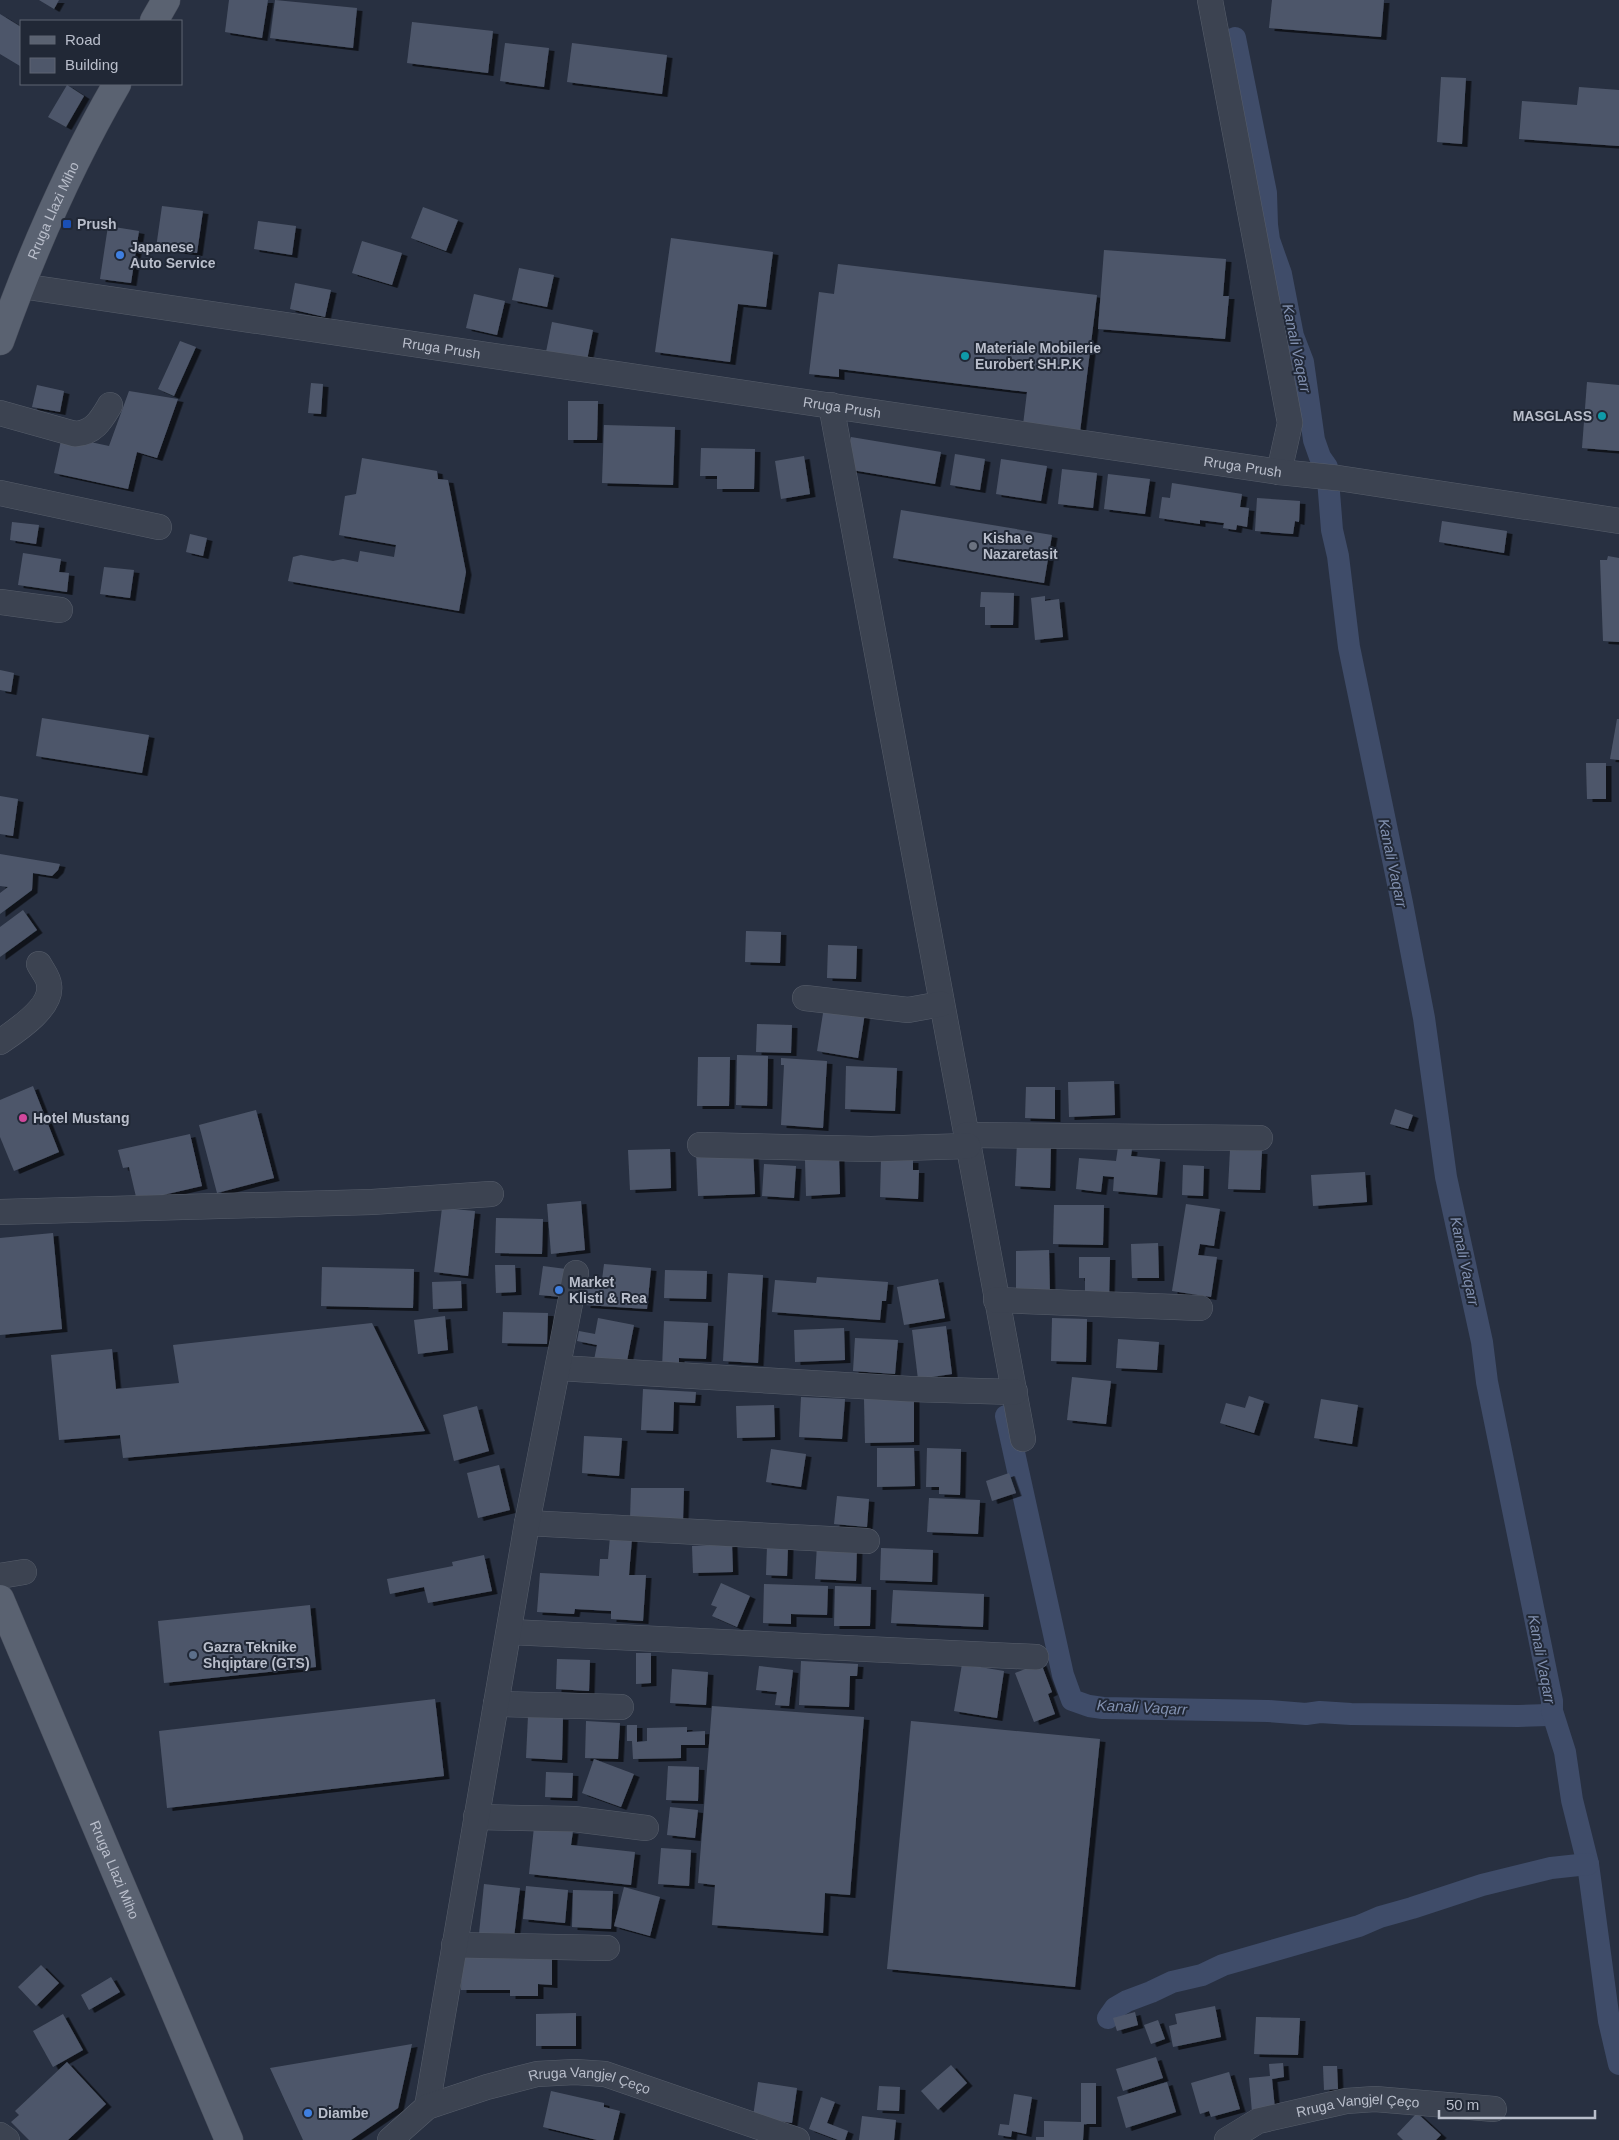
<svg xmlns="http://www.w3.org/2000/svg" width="1619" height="2140" font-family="Helvetica,sans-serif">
<defs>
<filter id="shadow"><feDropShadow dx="5.5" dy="3" stdDeviation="0" flood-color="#0009"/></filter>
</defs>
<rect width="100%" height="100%" fill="#283041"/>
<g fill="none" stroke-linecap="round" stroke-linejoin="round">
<g stroke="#3f4c69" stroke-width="22">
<polyline points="1006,1416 1063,1675 1072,1700 1089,1706 1103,1708 1268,1711 1306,1714 1320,1712 1351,1714 1518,1716 1548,1715 1552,1711 1552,1701 1487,1382 1482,1342 1446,1177 1424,1018 1402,903 1349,647 1338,556 1332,530 1327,467 1320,457 1314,440 1303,362 1293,336 1281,274 1269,240 1267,225 1266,193 1235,38"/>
<polyline points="1552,1711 1565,1752 1572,1800 1588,1864 1609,2021 1619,2064"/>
<polyline points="1108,2018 1115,2008 1127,2001 1151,1992 1172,1982 1202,1975 1223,1965 1359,1926 1380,1917 1412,1908 1482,1885 1551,1868 1588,1864"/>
</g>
</g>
<g fill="#4e576a" filter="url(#shadow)">
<polygon points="39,0 59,0 54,9"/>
<polygon points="229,0 268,0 262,38 225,32"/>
<polygon points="275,0 357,8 353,48 270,38"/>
<polygon points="1272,0 1384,0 1381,37 1269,28"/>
<polygon points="0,14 21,27 20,66 0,54"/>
<polygon points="412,22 493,31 488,73 407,63"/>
<polygon points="505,43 549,48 544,87 500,81"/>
<polygon points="572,43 667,55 662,94 567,82"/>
<polygon points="1441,77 1466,78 1462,144 1437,142"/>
<polygon points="67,85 84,96 66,127 48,117"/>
<polygon points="1579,87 1619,90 1619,146 1519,139 1522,101 1577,105"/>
<polygon points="162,206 203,211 197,253 156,248"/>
<polygon points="423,207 458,220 446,251 411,238"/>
<polygon points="258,221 296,226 292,255 254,249"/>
<polygon points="108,226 139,231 131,283 100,279"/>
<polygon points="671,238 773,252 766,307 738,304 730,362 655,352"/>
<polygon points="362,241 402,253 392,285 352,273"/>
<polygon points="1104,250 1226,259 1223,296 1229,296 1225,339 1098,329"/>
<polygon points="838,264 1097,295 1080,432 1023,425 1027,392 839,369 839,377 809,374 819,292 834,294"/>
<polygon points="519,268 554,275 547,307 512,300"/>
<polygon points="295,283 331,290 325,317 290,309"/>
<polygon points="474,294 505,301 497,335 466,328"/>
<polygon points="552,322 593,330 587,360 546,352"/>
<polygon points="180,341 196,347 174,396 158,389"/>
<polygon points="1587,382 1619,385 1619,451 1582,448"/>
<polygon points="311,383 323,384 321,414 308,413"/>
<polygon points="37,385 64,391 60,412 32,407"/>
<polygon points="129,391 178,399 157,458 137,452 128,489 54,473 62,436 109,446"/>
<polygon points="568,401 598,401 597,440 568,440"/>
<polygon points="604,425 675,427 673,485 602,483"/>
<polygon points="851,437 941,452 935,484 846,469"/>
<polygon points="701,448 755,449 754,489 717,489 717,476 700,476"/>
<polygon points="955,454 985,459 980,490 950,485"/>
<polygon points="804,456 810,494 781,499 775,461"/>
<polygon points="362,458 437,471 438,479 448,480 466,572 459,611 288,581 293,557 301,555 333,561 343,559 358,562 360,551 394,557 396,545 339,535 345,496 356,494"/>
<polygon points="1001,459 1047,466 1041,501 996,494"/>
<polygon points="1062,469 1097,473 1093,508 1058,504"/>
<polygon points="1108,474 1150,479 1145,514 1104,509"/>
<polygon points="1172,483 1242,494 1240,507 1249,508 1247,527 1237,525 1236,530 1223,528 1224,523 1200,520 1200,524 1159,518 1162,497 1170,498"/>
<polygon points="1257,498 1300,501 1299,522 1295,521 1293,534 1255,531"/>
<polygon points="901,510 1052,535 1044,583 893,558"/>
<polygon points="1442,521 1507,531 1504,553 1439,542"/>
<polygon points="12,522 39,525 36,544 10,540"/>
<polygon points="190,534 207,538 203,556 186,552"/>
<polygon points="23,553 61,559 59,572 69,573 67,592 18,585"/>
<polygon points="1608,556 1619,558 1619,642 1603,641 1600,560 1607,560"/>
<polygon points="104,567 134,570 130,598 100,594"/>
<polygon points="981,592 1014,593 1013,625 985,625 985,607 980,607"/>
<polygon points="1045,596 1045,601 1059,599 1063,637 1035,640 1031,598"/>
<polygon points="0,670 14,673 11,692 0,690"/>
<polygon points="42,718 149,735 142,773 36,756"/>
<polygon points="1617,719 1619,719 1619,760 1610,759"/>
<polygon points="1586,763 1606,763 1606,799 1587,799"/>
<polygon points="0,796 18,799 13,836 0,834"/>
<polygon points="0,854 60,864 58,870 52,876 33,873 32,890 0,914 0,893 8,887 0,886"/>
<polygon points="23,910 37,930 0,957 0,927"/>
<polygon points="746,931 781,932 780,963 745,962"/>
<polygon points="828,945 857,946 856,979 827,978"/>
<polygon points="824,1007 865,1013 858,1058 817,1051"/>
<polygon points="757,1024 792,1025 791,1053 756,1052"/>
<polygon points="737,1055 768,1056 767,1106 736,1105"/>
<polygon points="698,1057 730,1057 729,1106 697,1106"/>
<polygon points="781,1058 827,1061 823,1128 781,1125 784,1065 781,1065"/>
<polygon points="846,1066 897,1068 895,1111 845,1109"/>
<polygon points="1114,1081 1115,1115 1069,1117 1068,1082"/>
<polygon points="33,1086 59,1152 14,1171 0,1137 0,1100"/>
<polygon points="1026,1087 1055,1087 1055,1119 1025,1118"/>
<polygon points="1395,1109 1413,1115 1408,1129 1390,1124"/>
<polygon points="256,1110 274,1178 217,1193 199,1125"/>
<polygon points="190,1134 202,1186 137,1201 129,1167 123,1168 118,1150"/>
<polygon points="1017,1142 1051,1144 1050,1188 1015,1186"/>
<polygon points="1118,1147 1132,1149 1131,1156 1160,1159 1157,1195 1113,1191 1114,1177 1103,1176 1101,1192 1076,1189 1079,1158 1116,1161"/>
<polygon points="753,1148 755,1194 698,1196 696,1151"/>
<polygon points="670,1149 671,1188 630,1190 628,1150"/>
<polygon points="1230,1150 1262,1151 1260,1190 1228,1189"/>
<polygon points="839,1157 840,1194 806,1196 805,1159"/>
<polygon points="881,1159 913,1160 913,1170 919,1170 918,1199 880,1197"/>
<polygon points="764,1164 796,1166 794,1198 762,1196"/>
<polygon points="1183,1165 1204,1166 1203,1196 1182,1195"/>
<polygon points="1365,1172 1367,1202 1313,1206 1311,1175"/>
<polygon points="581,1201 585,1250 551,1254 547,1204"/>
<polygon points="1186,1204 1220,1209 1214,1246 1200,1244 1198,1255 1217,1257 1211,1297 1172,1291"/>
<polygon points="1054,1205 1104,1205 1103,1245 1053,1244"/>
<polygon points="442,1208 475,1211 468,1276 434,1272"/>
<polygon points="496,1218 543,1219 542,1254 495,1253"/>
<polygon points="53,1233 62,1329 0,1335 0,1238"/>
<polygon points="1158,1243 1159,1278 1132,1278 1131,1244"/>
<polygon points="1049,1250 1050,1296 1016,1297 1016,1251"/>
<polygon points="1079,1257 1110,1257 1109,1300 1085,1299 1085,1278 1079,1278"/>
<polygon points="604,1264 651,1268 647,1309 585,1305 587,1278 602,1280"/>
<polygon points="495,1265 515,1265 516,1292 496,1293"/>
<polygon points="543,1266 566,1269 562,1297 539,1295"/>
<polygon points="322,1267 414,1269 413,1308 321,1306"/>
<polygon points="665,1270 707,1271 706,1299 664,1298"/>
<polygon points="728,1273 763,1275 758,1363 723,1361"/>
<polygon points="817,1277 888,1282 886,1301 882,1301 880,1320 772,1312 775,1280 816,1283"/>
<polygon points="938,1279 945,1318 904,1325 897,1287"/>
<polygon points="461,1281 462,1308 433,1309 432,1282"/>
<polygon points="503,1312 548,1313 547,1344 502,1343"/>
<polygon points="445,1316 448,1350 418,1354 414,1320"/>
<polygon points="598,1318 634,1325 626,1366 594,1360 597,1345 577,1341 579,1331 595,1334"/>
<polygon points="1052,1318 1087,1319 1086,1362 1051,1361"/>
<polygon points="664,1321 708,1323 706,1359 679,1358 679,1369 662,1368"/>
<polygon points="372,1323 425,1431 123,1458 120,1435 59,1440 51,1355 112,1349 116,1389 179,1383 173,1345"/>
<polygon points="946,1326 952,1374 918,1379 912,1330"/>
<polygon points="844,1328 845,1360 795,1362 794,1330"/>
<polygon points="855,1338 898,1340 895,1374 853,1371"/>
<polygon points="1118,1339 1159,1342 1157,1370 1116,1368"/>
<polygon points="1072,1377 1111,1381 1106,1424 1067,1420"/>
<polygon points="643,1389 696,1392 695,1403 674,1402 673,1431 641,1430"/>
<polygon points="1249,1396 1264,1401 1254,1433 1220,1423 1226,1403 1245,1408"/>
<polygon points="801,1397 845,1399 842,1439 799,1437"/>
<polygon points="864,1399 914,1399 914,1442 865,1443"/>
<polygon points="1321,1399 1358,1405 1352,1444 1314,1438"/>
<polygon points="774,1405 775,1437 737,1438 736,1406"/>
<polygon points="477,1406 489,1451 454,1461 443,1415"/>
<polygon points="584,1436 622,1438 619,1476 582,1473"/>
<polygon points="877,1448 914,1448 915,1486 877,1487"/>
<polygon points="927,1448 961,1449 960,1495 939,1494 939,1487 926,1487"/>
<polygon points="771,1449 806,1454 801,1487 766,1482"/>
<polygon points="499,1465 510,1510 478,1518 467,1473"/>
<polygon points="1009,1473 1016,1493 992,1501 986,1481"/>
<polygon points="631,1488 684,1488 683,1520 630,1519"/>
<polygon points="837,1496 869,1499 867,1527 834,1524"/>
<polygon points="929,1498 980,1500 978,1534 927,1532"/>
<polygon points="610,1537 632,1538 629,1575 646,1575 643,1621 611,1619 611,1611 575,1609 574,1614 537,1612 540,1573 599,1576 600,1559 608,1559"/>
<polygon points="732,1544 733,1572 693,1573 692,1546"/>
<polygon points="817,1545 857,1546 856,1581 815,1579"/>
<polygon points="767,1546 788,1546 787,1576 766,1575"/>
<polygon points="881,1548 933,1550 932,1582 880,1580"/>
<polygon points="484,1555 492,1591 428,1603 424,1587 390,1594 387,1579 453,1566 452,1562"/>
<polygon points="721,1583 750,1596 737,1627 712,1616 717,1607 711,1605"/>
<polygon points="764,1584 828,1586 827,1615 791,1614 791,1624 763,1623"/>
<polygon points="835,1586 871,1587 870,1626 834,1626"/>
<polygon points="893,1590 984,1594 983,1627 891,1623"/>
<polygon points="310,1605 316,1667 164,1683 158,1621"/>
<polygon points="636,1653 651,1653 651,1683 636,1684"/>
<polygon points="557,1659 590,1660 589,1691 556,1689"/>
<polygon points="801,1661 858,1664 857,1676 850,1676 849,1707 799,1705"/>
<polygon points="1041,1663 1052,1692 1048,1694 1055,1714 1034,1722 1015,1673"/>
<polygon points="962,1664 1004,1671 997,1718 954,1711"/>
<polygon points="759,1666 793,1670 789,1706 775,1705 777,1692 756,1690"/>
<polygon points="672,1669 708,1672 706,1705 670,1703"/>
<polygon points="435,1699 444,1776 167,1808 159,1731"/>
<polygon points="712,1706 864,1717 850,1895 825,1893 823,1933 712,1925 715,1885 698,1883"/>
<polygon points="528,1716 563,1717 562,1760 526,1758"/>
<polygon points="586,1721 620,1723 618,1759 585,1758"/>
<polygon points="911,1721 1100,1739 1075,1987 887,1969"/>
<polygon points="627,1725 637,1725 637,1742 647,1741 647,1728 687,1727 687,1732 705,1731 705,1745 681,1745 681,1758 633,1759 632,1741 627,1741"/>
<polygon points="594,1759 634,1774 621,1807 582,1793"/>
<polygon points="668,1766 699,1767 698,1801 666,1800"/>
<polygon points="546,1772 573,1773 572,1798 545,1797"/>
<polygon points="670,1807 698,1810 695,1838 667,1835"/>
<polygon points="534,1827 573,1831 571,1845 635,1852 631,1885 529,1874"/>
<polygon points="661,1848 691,1850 689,1886 658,1884"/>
<polygon points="484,1884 520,1888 514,1937 479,1934"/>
<polygon points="526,1886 568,1890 565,1923 523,1919"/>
<polygon points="624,1887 660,1897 650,1936 614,1926"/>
<polygon points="573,1890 613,1891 611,1929 572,1927"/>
<polygon points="462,1956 552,1956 552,1985 538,1984 538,1996 510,1996 510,1990 461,1990"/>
<polygon points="41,1965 59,1983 36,2006 18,1987"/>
<polygon points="111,1977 120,1992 89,2010 81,1995"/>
<polygon points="1215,2006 1221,2037 1173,2047 1169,2026 1177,2024 1175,2014"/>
<polygon points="1135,2012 1138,2025 1117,2031 1113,2018"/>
<polygon points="576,2013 576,2046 536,2046 536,2014"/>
<polygon points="63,2014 83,2050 53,2067 33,2031"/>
<polygon points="1256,2017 1300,2018 1298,2055 1254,2054"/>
<polygon points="1158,2020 1165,2039 1151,2044 1144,2025"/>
<polygon points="412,2044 398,2108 351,2140 303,2140 270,2068"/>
<polygon points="1156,2057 1163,2078 1123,2091 1116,2069"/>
<polygon points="67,2062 106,2104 68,2140 29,2140 11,2122 19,2115 15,2111"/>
<polygon points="1283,2063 1284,2077 1272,2079 1275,2109 1252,2112 1249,2078 1270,2076 1269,2064"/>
<polygon points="951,2065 967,2083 938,2110 921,2091"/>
<polygon points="1323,2066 1337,2066 1338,2089 1324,2090"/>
<polygon points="1229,2072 1240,2109 1211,2117 1209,2111 1200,2114 1191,2083"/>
<polygon points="758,2082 797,2088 792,2123 753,2117"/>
<polygon points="1167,2082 1176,2112 1126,2128 1117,2097"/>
<polygon points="1081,2083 1096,2083 1096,2124 1084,2124 1083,2140 1036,2140 1036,2137 1044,2137 1044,2121 1081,2122"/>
<polygon points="879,2086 900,2087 899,2111 877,2110"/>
<polygon points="551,2091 604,2103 604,2107 620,2111 613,2140 597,2140 543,2127"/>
<polygon points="1014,2094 1032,2097 1026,2134 1012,2131 1011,2137 998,2135 1000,2124 1009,2125"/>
<polygon points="821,2097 835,2102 827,2123 848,2131 845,2140 838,2140 809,2129"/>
<polygon points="1417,2113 1441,2135 1436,2140 1403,2140 1397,2134"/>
<polygon points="862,2116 896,2120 894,2140 859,2140"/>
</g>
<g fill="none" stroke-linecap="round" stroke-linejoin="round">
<defs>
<g id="minor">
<polyline points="1210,0 1290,423 1279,472"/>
<path id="s1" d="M 21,286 L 1279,472 L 1338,478 L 1619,521"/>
<polyline points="831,405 1023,1439"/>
<path d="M 0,413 L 75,434 C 94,433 101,420 110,405"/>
<polyline points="0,493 159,527"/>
<polyline points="0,602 60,610"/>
<polyline points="805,998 908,1010 941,1004"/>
<path d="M 0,1042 C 16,1031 53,1007 49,985 C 49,978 42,970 39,964"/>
<polyline points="966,1135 1260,1138"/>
<polyline points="700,1145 871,1149 968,1146"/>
<polyline points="0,1212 372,1202 491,1194"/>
<polyline points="996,1300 1200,1308"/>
<polyline points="559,1368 910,1389 1015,1392"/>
<polyline points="527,1523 867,1541"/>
<polyline points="0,1576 24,1572"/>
<polyline points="510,1632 1036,1657"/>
<polyline points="496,1704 621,1707"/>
<polyline points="476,1817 574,1819 646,1828"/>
<polyline points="454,1945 607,1948"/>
<polyline points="427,2107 527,1523 576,1273"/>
<polyline points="0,2135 7,2140"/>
<path id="s2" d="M 390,2140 L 427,2107 L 487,2087 L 537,2074 L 575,2072 L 605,2074 L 797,2140"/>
<path id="s3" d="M 1227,2140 L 1258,2121 L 1346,2101 L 1375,2099 L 1494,2109"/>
</g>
<g id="major">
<polyline points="154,21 166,0"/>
<path id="s4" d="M 0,341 C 32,252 70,165 117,84"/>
<path id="s5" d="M 0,1599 L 229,2140"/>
</g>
</defs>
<use href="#minor" stroke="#575e6b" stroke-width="26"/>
<use href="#major" stroke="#464c5a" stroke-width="29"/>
<use href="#minor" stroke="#3c4351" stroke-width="25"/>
<use href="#major" stroke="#5a6271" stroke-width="28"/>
</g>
<rect fill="#1a4fb4" stroke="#212836" stroke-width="2" x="62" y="219" width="10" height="10" rx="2.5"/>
<g fill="#3f7fe0" stroke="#212836" stroke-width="2">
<circle cx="120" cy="255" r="5"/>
<circle cx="559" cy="1290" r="5"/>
<circle cx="308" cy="2113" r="5"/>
</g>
<g fill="#0f9aa8" stroke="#212836" stroke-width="2">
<circle cx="965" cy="356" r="5"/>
<circle cx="1602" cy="416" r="5"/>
</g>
<circle fill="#6b7280" stroke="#212836" stroke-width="2" cx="973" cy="546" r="5"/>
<circle fill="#d1479c" stroke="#212836" stroke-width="2" cx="23" cy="1118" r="5"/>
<circle fill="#5c6f8a" stroke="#212836" stroke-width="2" cx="193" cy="1655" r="5"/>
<g text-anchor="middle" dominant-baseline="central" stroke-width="4" stroke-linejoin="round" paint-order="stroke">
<g font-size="14" fill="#b9becb" stroke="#212836">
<text stroke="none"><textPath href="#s4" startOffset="141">Rruga Llazi Miho</textPath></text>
<text stroke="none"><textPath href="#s1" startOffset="425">Rruga Prush</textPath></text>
<text stroke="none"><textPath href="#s1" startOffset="830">Rruga Prush</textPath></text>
<text stroke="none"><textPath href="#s1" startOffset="1235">Rruga Prush</textPath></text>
<text stroke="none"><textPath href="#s5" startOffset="294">Rruga Llazi Miho</textPath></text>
<text stroke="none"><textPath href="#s2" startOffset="218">Rruga Vangjel Çeço</textPath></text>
<text stroke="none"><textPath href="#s3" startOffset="138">Rruga Vangjel Çeço</textPath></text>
</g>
<g font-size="14" font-weight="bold" fill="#b9becb" stroke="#212836" text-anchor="start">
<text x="77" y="224">Prush</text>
<text x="130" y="247">Japanese<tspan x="130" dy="16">Auto Service</tspan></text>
<text x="975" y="348">Materiale Mobilerie<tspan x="975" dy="16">Eurobert SH.P.K</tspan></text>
<text x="1592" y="416" text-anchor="end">MASGLASS</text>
<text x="983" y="538">Kisha e<tspan x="983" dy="16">Nazaretasit</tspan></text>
<text x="33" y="1118">Hotel Mustang</text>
<text x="569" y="1282">Market<tspan x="569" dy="16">Klisti &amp; Rea</tspan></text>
<text x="203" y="1647">Gazra Teknike<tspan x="203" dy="16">Shqiptare (GTS)</tspan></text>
<text x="318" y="2113">Diambe</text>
</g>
<g font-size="15" font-style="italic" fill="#8291b1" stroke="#212836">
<text transform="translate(1297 348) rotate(78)">Kanali Vaqarr</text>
<text transform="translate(1393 863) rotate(78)">Kanali Vaqarr</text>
<text transform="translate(1465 1261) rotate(78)">Kanali Vaqarr</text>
<text transform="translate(1542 1659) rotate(79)">Kanali Vaqarr</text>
<text transform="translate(1142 1707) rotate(3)">Kanali Vaqarr</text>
</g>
</g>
<rect x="20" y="20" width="162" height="65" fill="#212836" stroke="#5e6472"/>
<rect x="30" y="36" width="25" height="8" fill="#5a6271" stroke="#5e6472"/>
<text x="65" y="45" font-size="15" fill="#b9becb">Road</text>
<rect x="30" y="58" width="25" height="15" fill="#4e576a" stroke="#5e6472"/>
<text x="65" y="70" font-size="15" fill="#b9becb">Building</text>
<path d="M1439 2110v8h156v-8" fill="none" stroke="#b9becb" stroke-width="2.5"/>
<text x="1446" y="2110" font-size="15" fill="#b9becb" stroke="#212836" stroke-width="4" paint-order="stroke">50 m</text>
</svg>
